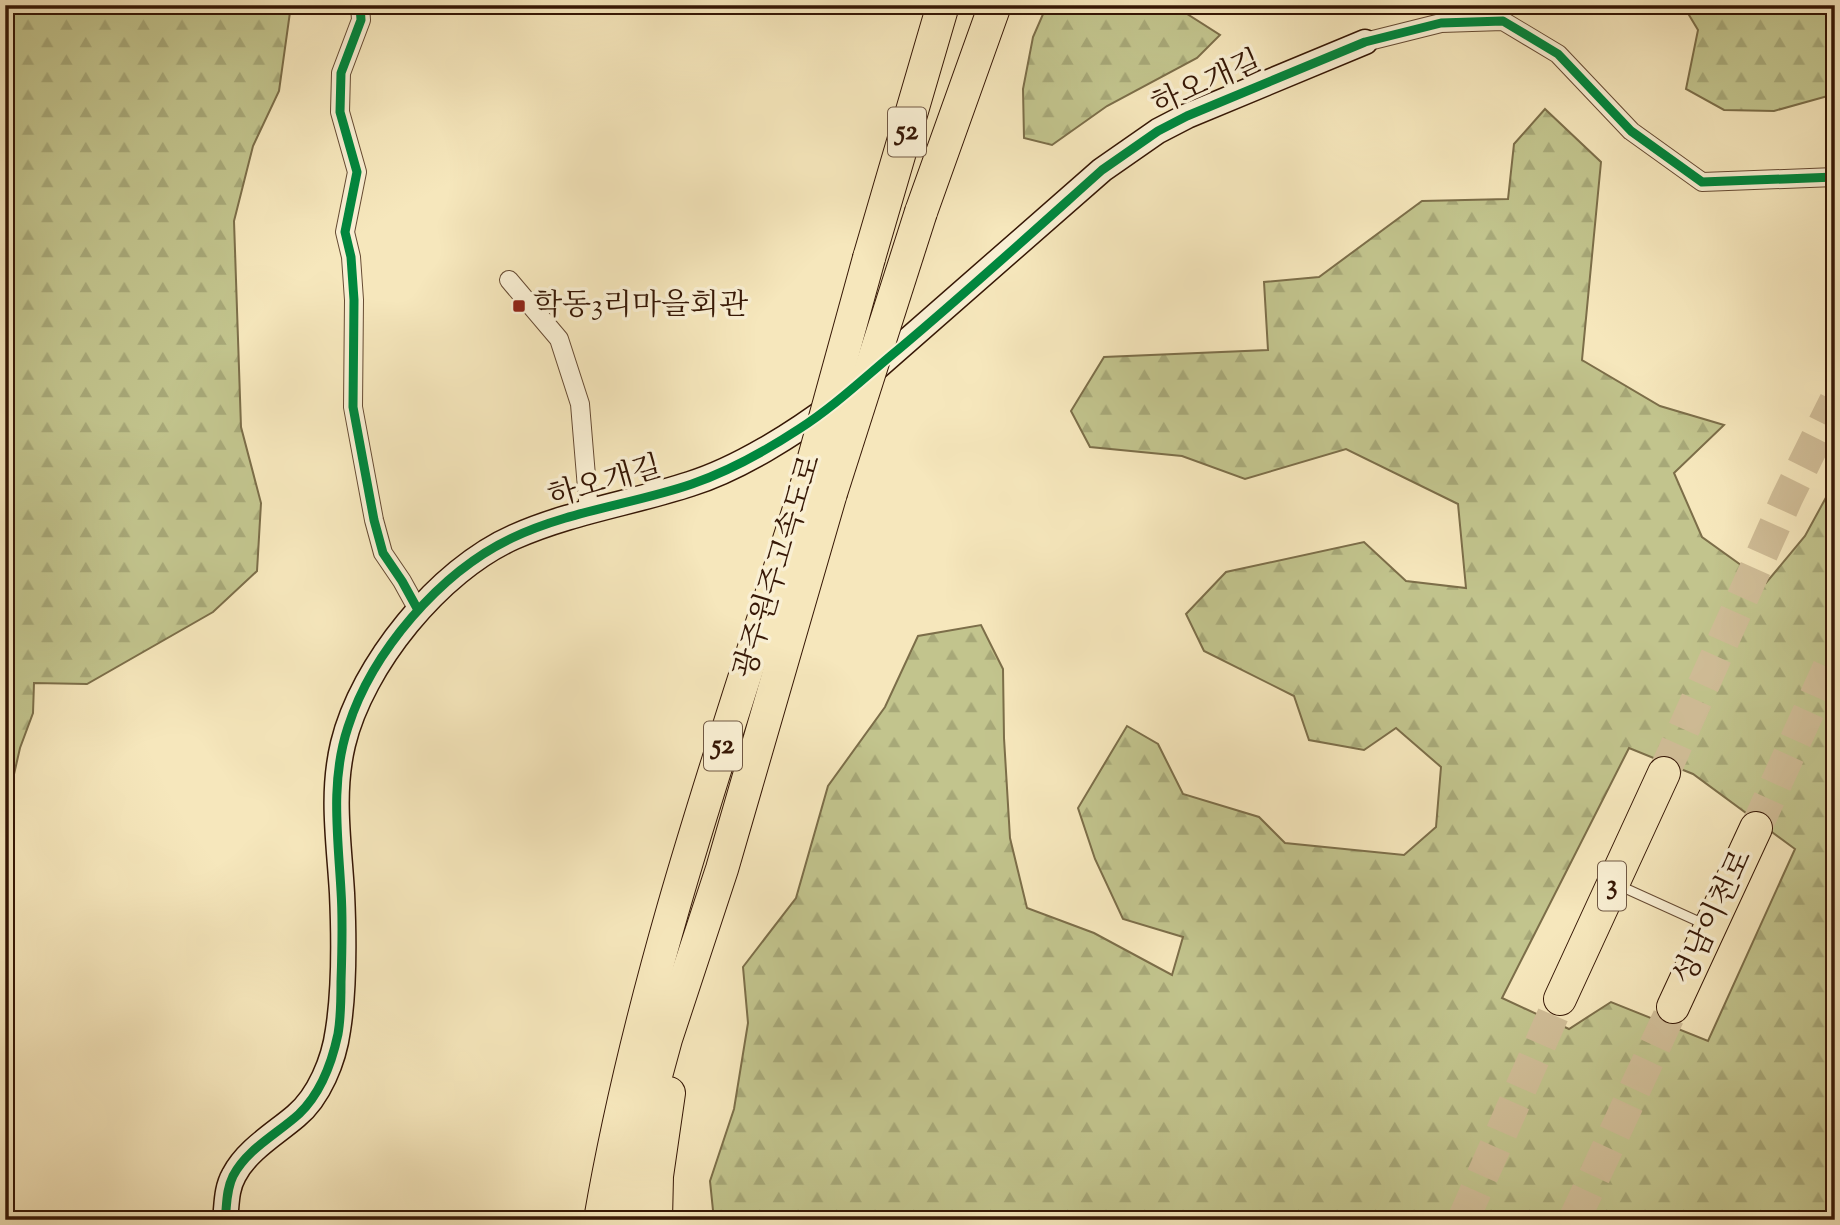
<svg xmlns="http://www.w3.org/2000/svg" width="1840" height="1225" font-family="'Sorts Mill Goudy','Noto Serif KR',serif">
<defs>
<pattern id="forest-firs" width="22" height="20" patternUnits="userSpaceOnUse" patternTransform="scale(1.75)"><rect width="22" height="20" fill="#c2c48d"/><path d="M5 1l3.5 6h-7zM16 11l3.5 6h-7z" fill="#a7a878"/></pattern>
</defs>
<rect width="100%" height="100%" fill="#f6e7bc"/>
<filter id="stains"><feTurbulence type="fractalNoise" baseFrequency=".00286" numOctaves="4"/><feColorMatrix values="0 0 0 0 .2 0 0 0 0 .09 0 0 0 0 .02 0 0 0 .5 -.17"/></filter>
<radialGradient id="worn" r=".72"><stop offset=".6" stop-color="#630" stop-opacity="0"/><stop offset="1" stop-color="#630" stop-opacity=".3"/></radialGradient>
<g fill="url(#forest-firs)" stroke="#7c6e49" stroke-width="2" fill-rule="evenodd">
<polygon points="5,5 291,5 279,91 253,146 234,221 241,427 261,503 257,571 213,612 87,684 34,683 33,713 20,748 12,783 9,832 5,834"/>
<polygon points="1047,5 1173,5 1220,35 1197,58 1107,106 1052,145 1024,138 1023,89 1033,37"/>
<polygon points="1683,5 1835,5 1835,94 1774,111 1724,110 1686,89 1698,30"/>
<path d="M 1545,109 L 1601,162 L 1582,360 L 1660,406 L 1724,425 L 1674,473 L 1702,537 L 1766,583 L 1805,536 L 1835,481 L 1835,1220 L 714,1220 L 710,1181 L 734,1109 L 748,1023 L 743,967 L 796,898 L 828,786 L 885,707 L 918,636 L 981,625 L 1003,669 L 1004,738 L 1010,838 L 1027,908 L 1094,933 L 1172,975 L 1183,937 L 1123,919 L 1095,859 L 1078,808 L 1127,726 L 1158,744 L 1183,794 L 1259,817 L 1285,843 L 1404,855 L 1436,827 L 1441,767 L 1396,728 L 1364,750 L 1309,740 L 1294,696 L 1204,651 L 1186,614 L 1226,572 L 1364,542 L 1406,581 L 1466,588 L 1458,504 L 1346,449 L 1245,479 L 1182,456 L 1090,447 L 1071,411 L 1104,357 L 1268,350 L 1264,282 L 1319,277 L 1422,201 L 1508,199 L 1514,144 ZM 1629,748 L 1693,774 L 1795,849 L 1708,1041 L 1611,1002 L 1569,1029 L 1502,998 Z"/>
</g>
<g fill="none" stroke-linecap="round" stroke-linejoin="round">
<g stroke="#d0bd97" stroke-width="32" stroke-dasharray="32 16" stroke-linecap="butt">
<polyline points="1664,773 1787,498 1835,401"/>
<polyline points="1756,828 1835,653"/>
<polyline points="1463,1220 1560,999"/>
<polyline points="1574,1220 1673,1007"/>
</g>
<defs>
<polyline id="lane" points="1618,885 1704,924"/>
<g id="street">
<polyline points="360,5 361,20 341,73 340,112 357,172 345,232 351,257 354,300 353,407 374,520 383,553 402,581 418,610"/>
<polyline points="1365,42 1441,23 1503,21 1558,54 1631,131 1702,182 1835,177"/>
<polyline points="509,280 559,339 580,404 589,512"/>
</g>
<g id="secondary">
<polyline points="868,375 1102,170 1158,131 1187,116 1365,42"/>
<path d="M 225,1220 C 227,1204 226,1189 234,1175 C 247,1150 275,1134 296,1116 C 319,1097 334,1060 338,1030 C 345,986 344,937 342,893 C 339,842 331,794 343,744 C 362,665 439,570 514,537 C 570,512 632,503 690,484 C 738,469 794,434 835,403"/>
</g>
<g id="highway">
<polyline points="921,212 995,5"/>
<polyline points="869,258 943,5"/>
<polyline points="1560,999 1664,773"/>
<polyline points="1673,1007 1756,828"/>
<path d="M 600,1220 C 643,970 729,728 806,487"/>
<polyline points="628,1220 642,1127 666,1039 722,869 831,493"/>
<polyline points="656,1220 657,1176 669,1093"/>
</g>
</defs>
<use href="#lane" stroke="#664b33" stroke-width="11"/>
<use href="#street" stroke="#664b33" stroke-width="20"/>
<use href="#secondary" stroke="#361705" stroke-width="27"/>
<use href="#highway" stroke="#361705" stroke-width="34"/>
<use href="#lane" stroke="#f9efd3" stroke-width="9"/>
<use href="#street" stroke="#f9efd3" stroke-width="18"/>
<use href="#secondary" stroke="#f9efd3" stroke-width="24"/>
<use href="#highway" stroke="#f6e7bc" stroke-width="32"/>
<defs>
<g id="highway-bridge">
<polyline points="806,487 869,258"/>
<polyline points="831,493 921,212"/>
</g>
</defs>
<use href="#highway-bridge" stroke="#361705" stroke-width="34" stroke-linecap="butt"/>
<use href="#highway-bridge" stroke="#f6e7bc" stroke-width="32"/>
<defs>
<g id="cycleway">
<polyline points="360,5 361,20 341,73 340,112 357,172 345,232 351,257 354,300 353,407 374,520 383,553 402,581 418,610"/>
<path d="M 225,1220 C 227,1205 226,1190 233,1176 C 247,1149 277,1134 299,1114 C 320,1094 332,1062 338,1034 C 341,1017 341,999 341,982 C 342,952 343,921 341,891 C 338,836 330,781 348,727 C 372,652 440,572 512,538 C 568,511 634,504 692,484 C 729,471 767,450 799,429 C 835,406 866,376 899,349 C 968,291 1035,230 1102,170 L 1158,131 L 1187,116 L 1365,42 L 1441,23 L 1503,21 L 1558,54 L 1631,131 L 1702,182 L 1835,177"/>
</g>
</defs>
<use href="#cycleway" stroke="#f9efd3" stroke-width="13"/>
<use href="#cycleway" stroke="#00873e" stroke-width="9"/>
</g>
<rect fill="#8f2418" stroke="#f9efd3" stroke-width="2.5" x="512" y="299" width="14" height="14" rx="3.5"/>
<g text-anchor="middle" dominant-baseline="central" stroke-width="7" stroke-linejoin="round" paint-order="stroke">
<g fill="#f9efd3" stroke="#705843" stroke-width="2">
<rect x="888" y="107.5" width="38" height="49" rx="5"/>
<rect x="704" y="721.5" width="38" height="49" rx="5"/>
<rect x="1598" y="861.5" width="28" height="49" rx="5"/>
</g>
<g font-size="28" font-weight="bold" fill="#361705">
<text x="907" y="132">52</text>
<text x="723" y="746">52</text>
<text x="1612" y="886">3</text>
</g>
<g font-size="30" fill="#361705" stroke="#f9efd3">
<text transform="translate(1207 84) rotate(-24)">하오개길</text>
<text transform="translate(605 483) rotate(-16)">하오개길</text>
<text transform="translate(779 567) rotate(-73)">광주원주고속도로</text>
<text transform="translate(1714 918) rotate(-65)">성남이천로</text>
</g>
<g font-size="30" fill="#361705" stroke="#f9efd3" text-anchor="start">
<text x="533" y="306">학동3리마을회관</text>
</g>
</g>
<rect width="1840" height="1225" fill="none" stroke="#f6e7bc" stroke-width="28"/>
<rect x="7" y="7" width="1826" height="1211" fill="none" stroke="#361705" stroke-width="3.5"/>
<rect x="14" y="14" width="1812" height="1197" fill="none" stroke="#361705" stroke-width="2"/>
<rect width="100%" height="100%" filter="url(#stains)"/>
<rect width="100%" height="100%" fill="url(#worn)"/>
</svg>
